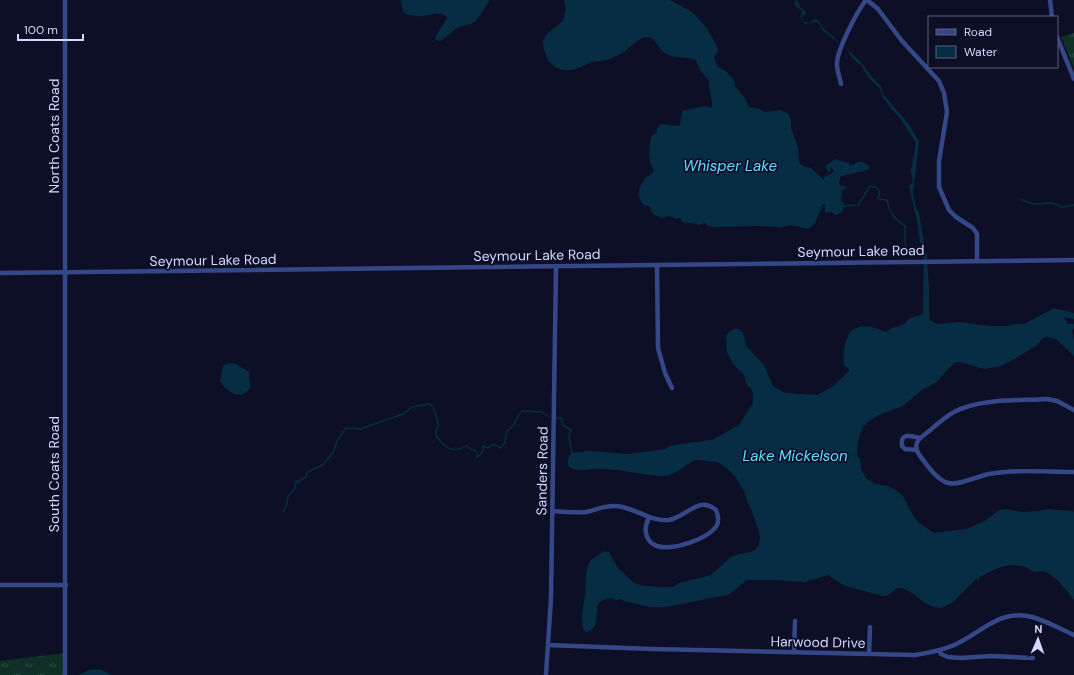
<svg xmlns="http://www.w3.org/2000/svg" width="1074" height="675" font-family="'DM Sans',sans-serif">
<defs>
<pattern id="grass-tufts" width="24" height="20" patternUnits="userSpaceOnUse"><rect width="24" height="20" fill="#103027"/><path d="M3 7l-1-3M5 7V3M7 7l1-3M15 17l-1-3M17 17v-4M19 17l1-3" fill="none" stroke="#324d47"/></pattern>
</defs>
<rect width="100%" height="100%" fill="#0d0f26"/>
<g fill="url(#grass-tufts)">
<polygon points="1074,33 1074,68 1061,37"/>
<polygon points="65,653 65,675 0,675 0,661"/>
</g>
<g fill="#072d45">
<path d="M 400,0 L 489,0 C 488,4 477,21 473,23 C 468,25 462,25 458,28 C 451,31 447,38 440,41 L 436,40 L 435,37 L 447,18 L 446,16 C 437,11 432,15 423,16 C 418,17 411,15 406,14 C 401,10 403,5 400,0 Z"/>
<path d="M 564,0 L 670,0 L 692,12 L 707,28 L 718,49 L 717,53 L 714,57 L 718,67 L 726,71 L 734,80 L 735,86 L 745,98 L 749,107 L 759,109 L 765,112 L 780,110 L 787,113 L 791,119 L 791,128 L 798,147 L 799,161 L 801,165 L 811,168 L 824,180 L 824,177 L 834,172 L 831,166 L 830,172 L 828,172 L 825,166 L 835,159 L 849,163 L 850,166 C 858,162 861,158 870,167 L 869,169 C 859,173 849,173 840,177 L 839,184 L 841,186 L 845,186 L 846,188 L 841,191 L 842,192 L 841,200 L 845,206 L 841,213 L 836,215 L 831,212 L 825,213 L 825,204 L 823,204 L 815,223 L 812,226 L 808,229 L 791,225 L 781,227 L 759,226 L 715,227 L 708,226 L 705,223 L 698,225 C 693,222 687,224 682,222 L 680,218 L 676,219 L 669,216 L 662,218 L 653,214 L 649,206 L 644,205 C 636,198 638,187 645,179 C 648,175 653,175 654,170 L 650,162 L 649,153 L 651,137 L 656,133 L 658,127 L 661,124 C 667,124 675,127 680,125 L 682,111 L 705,106 L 712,108 C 713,99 708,89 709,81 L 700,70 L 696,60 C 687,56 675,59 666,54 C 659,50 655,36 646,37 C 638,38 630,48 624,52 C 617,56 609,60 601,61 C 598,61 595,61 592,62 C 587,63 583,67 578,68 C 557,75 545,63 543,42 C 546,28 564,28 565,13 C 566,9 565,4 564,0 Z"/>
<path d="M 795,0 L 798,1 L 800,7 L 806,12 L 806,14 L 802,17 L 803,21 L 809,23 L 815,19 C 821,21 820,25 824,29 C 829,34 836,38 839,43 L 823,31 L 818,22 L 815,22 L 807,24 C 800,22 801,18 802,11 L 795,5 Z"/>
<path d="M 846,48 L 861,62 L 871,76 L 881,86 L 883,94 L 907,122 L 919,141 L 913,194 L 916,208 L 919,213 L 925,249 L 926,254 L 928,254 L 927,256 L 929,291 L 929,316 L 930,320 L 937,324 L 959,322 L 990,326 L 1008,326 L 1016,324 L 1024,324 L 1054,308 L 1074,313 L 1074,319 L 1064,317 L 1068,324 L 1074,324 L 1074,328 L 1072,330 L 1074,340 L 1074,356 L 1057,340 L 1047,337 L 1043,338 L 1037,345 L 1016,358 L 1001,366 L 984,369 L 961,362 L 956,362 L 948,369 L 937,382 L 922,390 L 903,406 L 879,415 L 870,420 L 862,428 L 858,441 L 857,455 L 860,459 L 861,469 L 866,478 L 875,484 L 889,486 L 900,493 L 903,496 L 910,510 L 918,522 L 931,531 L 935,533 L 966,529 L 985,521 L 999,510 L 1005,509 L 1022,512 L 1039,511 L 1048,509 L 1073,511 L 1074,512 L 1074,600 C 1066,590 1058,578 1046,572 C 1043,571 1038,572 1034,572 C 1031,571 1029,568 1026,567 C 1009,561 995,569 980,577 L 978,581 L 977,578 L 952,603 L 941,608 C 921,607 915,588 897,588 L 888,595 L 882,596 L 843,585 L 828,575 L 805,582 L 777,580 L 747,580 L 731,593 L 727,595 L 666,607 L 650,607 L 624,601 L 621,599 L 616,600 C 609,597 604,598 598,604 C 595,614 600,629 586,632 L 584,630 C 580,618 583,608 585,596 C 587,585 583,571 591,560 C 593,558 596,557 599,555 C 602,552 604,550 609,552 L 618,568 L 634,583 L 645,586 L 660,587 L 673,587 L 679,583 L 711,575 L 731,557 L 739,554 L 751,552 L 757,548 L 759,544 L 760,536 L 758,529 L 753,514 L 747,501 L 745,493 L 736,478 L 728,469 L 717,462 L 695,460 C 685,465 677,474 665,476 C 660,477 655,475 650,475 C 634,473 618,469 602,469 C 591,468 579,473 569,467 C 567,463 568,456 572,453 L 591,451 L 629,454 L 665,449 L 670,446 L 680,444 L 712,440 L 739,425 L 753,403 L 753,393 L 750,388 L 747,385 L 744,375 L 733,364 L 727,352 L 726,336 L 728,333 L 734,329 L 739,329 L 743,333 L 746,346 L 764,365 L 773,386 L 785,393 L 817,395 L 832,387 L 849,371 L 849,369 L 844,365 C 843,354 844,340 851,331 C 865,322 873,328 886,332 L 892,328 L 904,324 L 910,318 L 923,314 L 924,256 L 922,253 L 917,221 L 910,190 L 909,186 L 913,182 L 911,171 L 916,143 L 900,118 L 890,107 L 883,98 L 880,89 L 869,78 L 861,65 L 853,59 Z"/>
<path d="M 229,363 L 236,364 L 249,372 L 250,388 C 240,402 227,392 220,381 L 223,366 Z"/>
<polygon points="96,669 102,670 111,675 79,675 89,670"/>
</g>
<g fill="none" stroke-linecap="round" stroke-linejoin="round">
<g stroke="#072d45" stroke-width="1.5">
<polyline points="1022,200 1034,204 1053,203 1062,207 1074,205"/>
<path d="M 845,206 L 858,205 L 870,186 L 877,188 L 880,192 L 878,197 L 879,199 L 887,200 C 889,213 895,219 905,226 C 906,231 904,235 905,240 C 905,244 906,246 906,250 L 922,253"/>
<polyline points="556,418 561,418 563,425 571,430 569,437 572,453"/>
<path d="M 283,512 L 287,504 L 288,496 L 295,488 L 296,481 L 299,482 L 301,479 L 306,477 L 307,473 L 311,470 L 323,465 L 330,456 L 333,453 L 337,441 L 346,428 L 360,429 L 403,414 L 412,407 L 430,404 C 434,407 439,422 438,428 C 436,433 435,427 436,434 C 436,437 439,439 441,442 C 448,450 457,452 466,446 L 472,450 L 474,450 L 477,452 L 477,457 L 478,457 L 483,451 L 483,446 L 487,448 L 494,444 L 500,448 C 507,444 505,437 507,431 C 517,425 516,417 522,411 L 542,412 L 549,417"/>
</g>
<g stroke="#364788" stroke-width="4.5">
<polyline points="867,0 878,9 902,41 939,81 944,93 947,112 939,161 939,187 949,210 956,217 973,228 977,234 977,261"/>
<polyline points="1050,0 1052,17"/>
<polyline points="1057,37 1074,79"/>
<path d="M 841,84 C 840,78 837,71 837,65 C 836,51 857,12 866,0"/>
<polyline points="657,265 658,348 665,373 672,388"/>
<polyline points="0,273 1074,260"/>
<path d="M 1074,410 L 1057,401 L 1047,399 C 1018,401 980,398 954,412 C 945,417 936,425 928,432 C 918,439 912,444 920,456 C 927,465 937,480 948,483 C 959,486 978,476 989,474 C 1017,469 1046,472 1074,472"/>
<path d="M 917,450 L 905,449 L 902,446 C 900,432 911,436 920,438"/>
<path d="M 552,511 C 563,512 575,513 586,512 C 596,510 605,505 616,506 C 635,507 649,522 669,520 C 687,517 698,495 716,510 C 718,515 719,521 717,525 C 709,539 672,551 657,546 C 645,542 643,528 649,518"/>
<polyline points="0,585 66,585"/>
<path d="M 548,645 L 652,649 L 915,655 C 928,653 941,651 954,645 C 980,634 1000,608 1032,617 C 1047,621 1060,629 1074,635"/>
<polyline points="939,650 941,654 948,657 961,658 991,656 1033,658"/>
<polyline points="794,652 795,621"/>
<polyline points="869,654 870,627"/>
<polyline points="65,675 65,0"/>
<polyline points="546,675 551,598 556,267"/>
</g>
</g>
<g text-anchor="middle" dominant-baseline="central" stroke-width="3.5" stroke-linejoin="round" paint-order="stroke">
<g font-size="14" fill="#d2d8ff" stroke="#0d0f26">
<text transform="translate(54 136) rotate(-90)">North Coats Road</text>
<text transform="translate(861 251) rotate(-1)">Seymour Lake Road</text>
<text transform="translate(537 255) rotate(-1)">Seymour Lake Road</text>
<text transform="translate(213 260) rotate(-1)">Seymour Lake Road</text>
<text transform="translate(542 471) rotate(-89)">Sanders Road</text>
<text transform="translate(54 474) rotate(-90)">South Coats Road</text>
<text transform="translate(818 642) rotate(1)">Harwood Drive</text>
</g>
<g font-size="15" font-style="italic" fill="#60ddff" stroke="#0d0f26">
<text x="730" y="166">Whisper Lake</text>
<text x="795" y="456">Lake Mickelson</text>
</g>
</g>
<rect x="928" y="16" width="130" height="52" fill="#0d0f26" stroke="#5c5f7d"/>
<rect x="936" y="29" width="20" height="6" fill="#364788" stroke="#5c5f7d"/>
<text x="964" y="36" font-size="12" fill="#d2d8ff">Road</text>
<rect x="936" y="46" width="20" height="12" fill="#072d45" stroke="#5c5f7d"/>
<text x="964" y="56" font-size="12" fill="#d2d8ff">Water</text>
<g transform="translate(1038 639) rotate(2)" stroke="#0d0f26" stroke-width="3" paint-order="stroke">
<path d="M0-3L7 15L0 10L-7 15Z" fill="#d2d8ff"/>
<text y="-6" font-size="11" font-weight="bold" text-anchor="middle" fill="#d2d8ff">N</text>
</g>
<path d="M18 34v6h65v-6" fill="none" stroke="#d2d8ff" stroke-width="2"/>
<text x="24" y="34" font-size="12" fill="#d2d8ff" stroke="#0d0f26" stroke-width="3" paint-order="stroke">100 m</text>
</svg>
